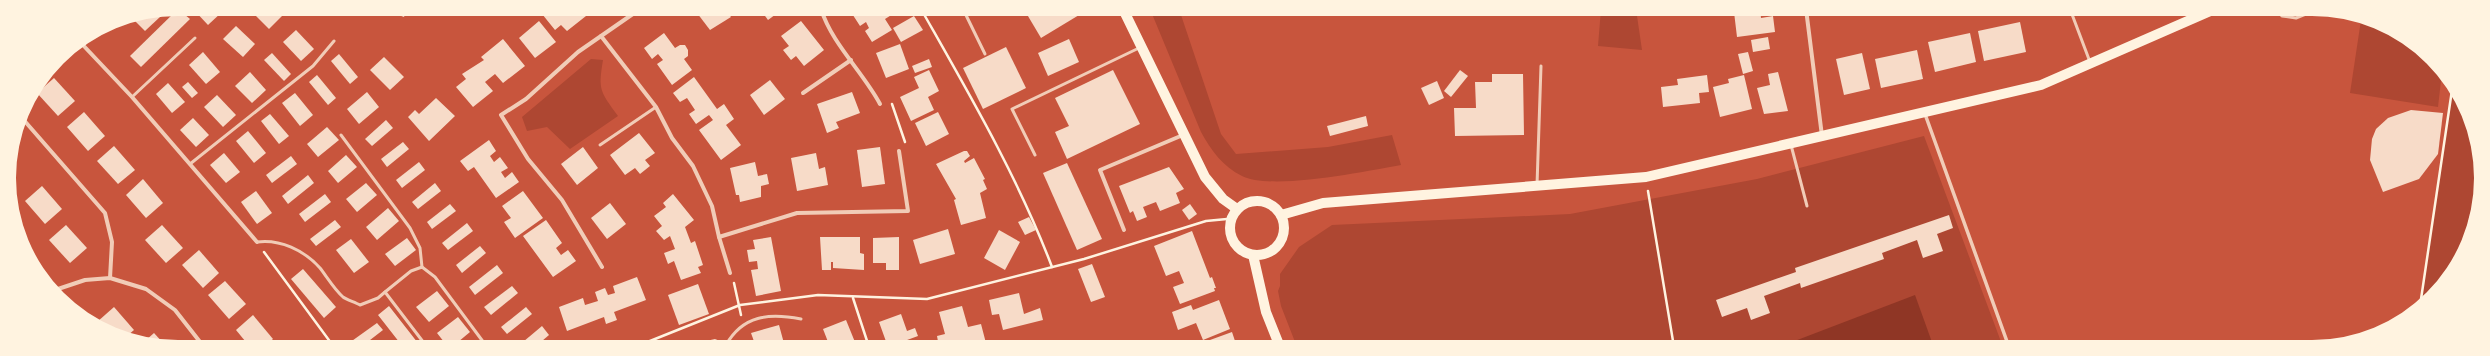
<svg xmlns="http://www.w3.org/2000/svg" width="2490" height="356" font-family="Karla,sans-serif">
<rect width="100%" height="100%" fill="#c8553d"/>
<g fill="#ae4732">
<path d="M 1150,9 L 1179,9 L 1221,134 L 1236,154 L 1328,147 L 1392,135 L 1401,165 C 1366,171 1272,191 1242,176 C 1223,167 1211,150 1201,132 Z"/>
<polygon points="1601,9 1636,9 1642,50 1598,46"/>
<polygon points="2361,20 2387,27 2439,67 2442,72 2438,107 2350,93"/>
<path d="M 591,59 L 603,60 C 598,90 600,91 618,116 L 570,149 L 547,127 L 527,131 L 522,117 Z"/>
<polygon points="2452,90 2472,124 2481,189 2464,253 2432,297 2420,306"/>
<polygon points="1924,136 2003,347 1297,347 1281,306 1278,291 1280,286 1280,274 1299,247 1332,225 1570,214 1757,179"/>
</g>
<polygon fill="#8f3625" points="1915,295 1933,345 1928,347 1779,347"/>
<g fill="#f7dbc8">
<polygon points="178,9 190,19 141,67 130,56"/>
<polygon points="193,9 219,9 222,12 208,25"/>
<polygon points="261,9 283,9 286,12 269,29 255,15"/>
<polygon points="382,9 407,9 404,17"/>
<polygon points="428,9 442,9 437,16"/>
<polygon points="538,9 581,9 586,16 567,31 561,25 555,30"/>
<polygon points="588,9 599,9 592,14"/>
<polygon points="694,9 725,9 731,17 710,30"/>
<polygon points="760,9 783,9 768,20"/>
<polygon points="849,9 890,9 893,14 885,19 892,30 872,42 865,31 869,28 866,22 860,26"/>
<polygon points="1028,9 1089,9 1041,38 1025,11"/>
<polygon points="1722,9 1760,9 1761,18 1773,16 1775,32 1737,37 1734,12 1723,14"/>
<polygon points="158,13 161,16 145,31 132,18"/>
<polygon points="914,16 923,30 901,42 893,28"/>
<polygon points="539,21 556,42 535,58 519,38"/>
<polygon points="801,21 824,50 804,66 796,56 791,60 783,50 789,46 781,36"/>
<polygon points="2020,22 2026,52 1984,61 1978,31"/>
<polygon points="236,26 255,44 243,57 223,39"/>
<polygon points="296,30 314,49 301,61 283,42"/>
<polygon points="664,33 675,48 680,45 685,45 688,50 688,56 684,59 692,70 672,85 657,64 663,60 658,54 652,59 644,48"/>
<polygon points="1970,33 1976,62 1935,72 1928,42"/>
<polygon points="1768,37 1770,49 1753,52 1751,40"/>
<polygon points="503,39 525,66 503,83 495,74 485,82 493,91 473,107 456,87 466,79 462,74 484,60 481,57"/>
<polygon points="1069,39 1079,62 1048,76 1038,53"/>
<polygon points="900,44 909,69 886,78 876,53"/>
<polygon points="1006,47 1026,88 983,109 963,68"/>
<polygon points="1917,50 1923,79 1881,88 1875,59"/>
<polygon points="203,52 220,72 206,84 189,65"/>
<polygon points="1748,52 1753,71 1743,74 1738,54"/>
<polygon points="272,53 291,74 284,81 264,60"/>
<polygon points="1862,53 1870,89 1844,95 1836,59"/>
<polygon points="339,54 358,77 350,84 331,61"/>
<polygon points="61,57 65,61 53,71 52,69"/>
<polygon points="384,57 404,77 390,90 370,70"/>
<polygon points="929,59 932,67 915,73 912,66"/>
<polygon points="929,70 939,91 928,97 934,110 911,121 900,97 919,88 914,77"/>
<polygon points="1113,70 1140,124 1067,159 1055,132 1069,126 1055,98"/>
<polygon points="1460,70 1468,76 1451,97 1444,91"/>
<polygon points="250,72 266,90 252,103 235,86"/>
<polygon points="1778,72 1788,111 1764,114 1757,88 1770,85 1768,74"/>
<polygon points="1492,74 1523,74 1524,135 1455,136 1454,108 1476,108 1475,82 1492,82"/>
<polygon points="317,75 336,98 328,105 309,82"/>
<polygon points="1707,75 1709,92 1699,93 1700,103 1663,107 1661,87 1678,85 1677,79"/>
<polygon points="1744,75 1752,109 1720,117 1713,87 1729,83 1728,79"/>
<polygon points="694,77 717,109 724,104 734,119 726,125 741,145 721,160 699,130 713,120 709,115 696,124 689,114 695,110 687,98 680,102 673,93"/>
<polygon points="54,78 75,101 58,116 37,93"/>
<polygon points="770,80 785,99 764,115 750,95"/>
<polygon points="1437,81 1444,98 1429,105 1421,88"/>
<polygon points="188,82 198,93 192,98 182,87"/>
<polygon points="168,83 185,102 172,113 156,94"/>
<polygon points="367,92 379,107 359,124 347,109"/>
<polygon points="852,92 860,113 836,122 839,128 827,133 817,104"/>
<polygon points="295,93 313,115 300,126 282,103"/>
<polygon points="217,95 236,115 223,127 204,107"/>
<polygon points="436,98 455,116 429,141 408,117 415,110 419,114"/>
<polygon points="2411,110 2443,113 2438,154 2419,179 2383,192 2370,160 2372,139 2376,129 2388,118"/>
<polygon points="84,112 105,136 88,151 67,127"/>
<polygon points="938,112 949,134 926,146 915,123"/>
<polygon points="270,114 289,136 279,144 261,121"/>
<polygon points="1366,116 1368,126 1330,136 1327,126"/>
<polygon points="193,118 209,135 196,147 180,130"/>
<polygon points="386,120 393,128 372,146 365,139"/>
<polygon points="327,127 339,140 318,157 307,144"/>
<polygon points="248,131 266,153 254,163 236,141"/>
<polygon points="639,133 655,153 645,160 650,166 640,174 635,168 625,175 610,155"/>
<polygon points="489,140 496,151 490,156 494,162 500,157 508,168 501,172 505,178 512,172 519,182 496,198 474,167 468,171 460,161"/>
<polygon points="403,142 409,149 387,167 381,159"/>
<polygon points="114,146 135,170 118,184 97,161"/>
<polygon points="583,147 598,168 577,185 561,164"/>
<polygon points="880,147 885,184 862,187 857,150"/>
<polygon points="964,151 967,151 970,156 964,161 965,163 974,158 985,179 983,180 987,189 980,193 986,218 961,225 954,200 956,199 936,164"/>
<polygon points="224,153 240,172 226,183 210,165"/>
<polygon points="816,153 819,169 825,167 828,185 797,191 791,158"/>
<polygon points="346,155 357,167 338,183 328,171"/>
<polygon points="291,156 297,164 272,183 266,175"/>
<polygon points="419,162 425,170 402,188 396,180"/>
<polygon points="755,162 758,176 767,174 769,184 761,186 761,197 740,202 739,195 736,195 730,168"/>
<polygon points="1067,163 1102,239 1077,250 1043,173"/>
<polygon points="1169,167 1184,189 1176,193 1180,203 1160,211 1156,202 1143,207 1147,217 1137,221 1133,211 1130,213 1119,186"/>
<polygon points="308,175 314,183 288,204 282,196"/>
<polygon points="143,179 163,203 146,218 126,195"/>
<polygon points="366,183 377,195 357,212 346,199"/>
<polygon points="435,183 441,191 418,209 412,202"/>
<polygon points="42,186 62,209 45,224 25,201"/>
<polygon points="256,191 272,213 257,224 241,202"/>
<polygon points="523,191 543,218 515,238 504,222 511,218 502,206"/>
<polygon points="325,194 331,202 305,222 299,214"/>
<polygon points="673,194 694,220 685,227 691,243 695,241 703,265 698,267 701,273 681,280 674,261 668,264 664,253 675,249 670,236 664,240 656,231 662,226 654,216 666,207 663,203"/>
<polygon points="610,203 626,224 607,239 591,218"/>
<polygon points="450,204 456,211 432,229 427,222"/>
<polygon points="1190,204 1197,214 1189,220 1182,210"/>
<polygon points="388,208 399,221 377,240 366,227"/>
<polygon points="1949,215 1953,228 1937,234 1943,251 1923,258 1917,240 1882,253 1884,259 1801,288 1800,283 1764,296 1770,313 1751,320 1747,308 1722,317 1716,300 1796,272 1795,268"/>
<polygon points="1029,217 1036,230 1025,235 1018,222"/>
<polygon points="335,220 341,227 316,246 310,239"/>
<polygon points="546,220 562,243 556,248 561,255 568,250 576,261 553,277 523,236"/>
<polygon points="467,223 473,231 448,250 442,243"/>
<polygon points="66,225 87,248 70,263 49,240"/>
<polygon points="162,225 183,248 166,263 145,240"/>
<polygon points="948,229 955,254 920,264 913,240"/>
<polygon points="999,230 1020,242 1005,270 984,258"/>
<polygon points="1192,231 1210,278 1212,277 1216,288 1214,288 1215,291 1180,304 1173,287 1184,283 1179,271 1166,276 1154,246"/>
<polygon points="771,237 781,291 756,296 751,270 758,269 757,261 749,262 747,250 755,249 753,240"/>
<polygon points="820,237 860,237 860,253 864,254 864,270 833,268 833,262 831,262 831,270 822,270"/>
<polygon points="899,237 899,270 886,270 886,263 873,263 873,238"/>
<polygon points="407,238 416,250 395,266 385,254"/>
<polygon points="351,239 369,262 354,273 336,250"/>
<polygon points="480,246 486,253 462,273 456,265"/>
<polygon points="199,250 219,273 203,288 182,265"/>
<polygon points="1092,264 1105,297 1091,302 1078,269"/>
<polygon points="497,265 503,273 475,295 469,287"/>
<polygon points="303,269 336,307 324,318 291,279"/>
<polygon points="637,277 646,300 614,312 617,320 606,324 604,317 567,331 559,307 583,298 585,305 598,301 595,292 605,288 608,295 615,293 613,286"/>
<polygon points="225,281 246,304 229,319 208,295"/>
<polygon points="698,284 709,314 679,325 668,295"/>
<polygon points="512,286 518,293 491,315 484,307"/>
<polygon points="437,291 449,306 429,322 416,307"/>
<polygon points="1019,293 1024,314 1040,308 1043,320 1003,330 999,314 992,315 989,300"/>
<polygon points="1219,300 1230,329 1203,340 1196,323 1178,330 1172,312 1191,305 1193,310"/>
<polygon points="389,306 407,329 421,347 403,347 396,338 378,315"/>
<polygon points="962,306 968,327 981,324 987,347 970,347 968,341 951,347 939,347 937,336 945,334 939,312"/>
<polygon points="114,307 134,330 127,336 104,330 97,322"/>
<polygon points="526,307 532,314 507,334 501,327"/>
<polygon points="901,314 907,331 915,328 918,336 888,347 879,322"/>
<polygon points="253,315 273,339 264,347 250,347 236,330"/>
<polygon points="458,317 470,332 452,347 448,347 437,333"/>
<polygon points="846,320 857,347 830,347 823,329"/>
<polygon points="377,323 383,330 361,347 352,347 349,343"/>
<polygon points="779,325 785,347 756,347 751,333"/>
<polygon points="542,326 549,335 535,347 517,347"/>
<polygon points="1232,332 1237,347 1200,347 1199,344"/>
<polygon points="154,333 164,344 166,347 145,341"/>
</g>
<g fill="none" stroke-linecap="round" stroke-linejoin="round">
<g stroke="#fff3e0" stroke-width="2.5">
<path d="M 921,9 C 968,92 1018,177 1052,267"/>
<polyline points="892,104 905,142"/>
<polyline points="1648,191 1674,347"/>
<polyline points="264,252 334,347"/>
<polyline points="734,283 741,315"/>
<polyline points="853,298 869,347"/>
<polyline points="2420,306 2452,90"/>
<polyline points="635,347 740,305 818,295 927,299 1084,259 1206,221 1227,219"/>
</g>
<g stroke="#f1ccb7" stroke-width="3">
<polyline points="963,9 985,54"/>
<polyline points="2070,9 2090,62"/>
<polyline points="2276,9 2282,16 2296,18 2318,9"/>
<polyline points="132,97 195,38"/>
<polyline points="341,135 410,228 420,248 422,267"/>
<polyline points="600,145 656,107"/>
<polyline points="1791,145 1807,206"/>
<polyline points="1035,155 1012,109 1139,48"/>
<polyline points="190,164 313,66 334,41"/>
<polyline points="1537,185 1541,66"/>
<path d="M 257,242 C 280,239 304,250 320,268 C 327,277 334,289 343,297 C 347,300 355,302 360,305 L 378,298 L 385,292 L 427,347"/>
<polyline points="385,292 411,271 422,267 435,277 487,347"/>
<path d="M 726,345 C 743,315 769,313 801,319"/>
</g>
<polyline stroke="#f1ccb7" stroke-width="3.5" points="1925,114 2009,347"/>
<g stroke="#f1ccb7" stroke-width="4">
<path d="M 821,9 C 832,44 863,72 880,104"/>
<polyline points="1806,9 1822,136"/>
<polyline points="601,36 656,107 672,138 693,166 712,206 719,237 797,213 908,211 899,151"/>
<polyline points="81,43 132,97 257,242"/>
<polyline points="803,93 851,60"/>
<polyline points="22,118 105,213 112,242 110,278"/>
<polyline points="1124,230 1100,170 1183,135"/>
<polyline points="719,237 730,273"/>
<polyline points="602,267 562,200 528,159 501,115 526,99 578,52 640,9"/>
<polyline points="52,291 85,280 110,278 146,289 175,310 204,347"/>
<polyline points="691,347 715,341 727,347"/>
</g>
<g stroke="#fff3e0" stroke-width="10">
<polyline points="1123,9 1205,177 1223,199 1237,209"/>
<circle cx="1257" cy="228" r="27"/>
<polyline points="1281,215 1323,203 1646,177 2041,85 2215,9"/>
<polyline points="1253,255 1266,312 1280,347"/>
</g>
</g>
<path d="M0 0H2490V356H0ZM178 16H2312A162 162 0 0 1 2474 178V178A162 162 0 0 1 2312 340H178A162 162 0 0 1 16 178V178A162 162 0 0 1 178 16Z" fill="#fff3e0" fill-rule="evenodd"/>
</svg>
